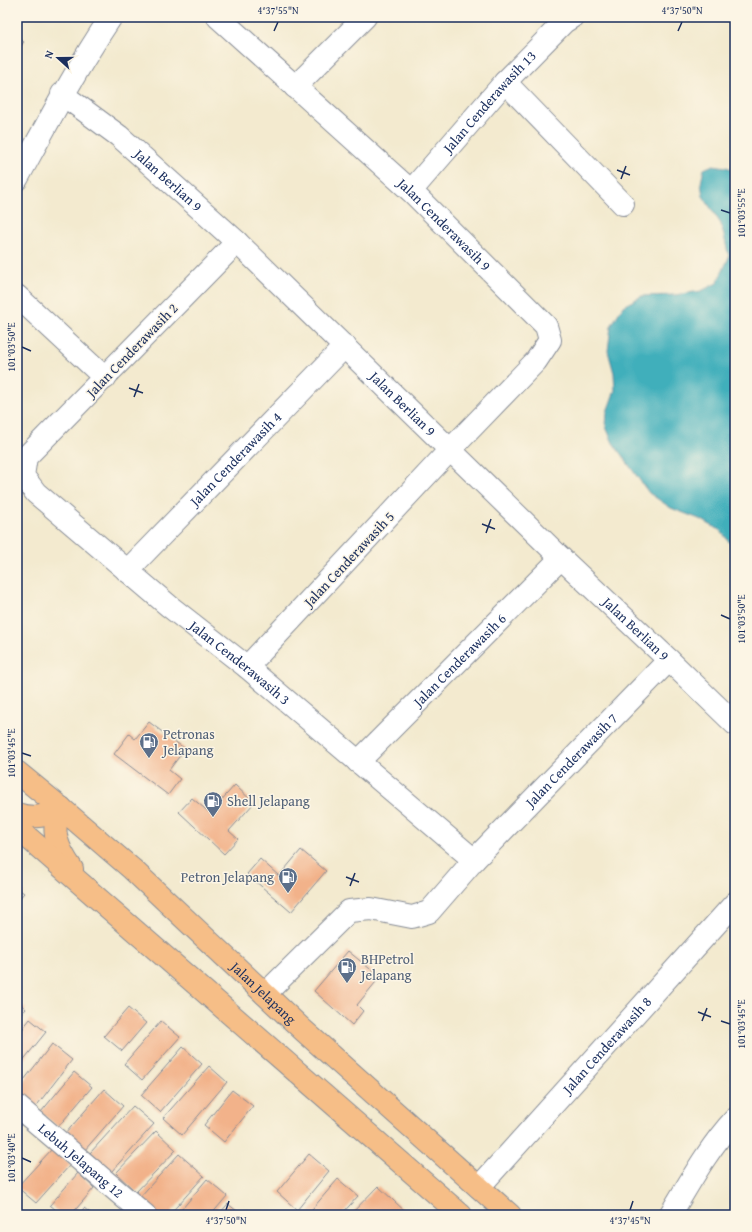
<svg xmlns="http://www.w3.org/2000/svg" width="752" height="1232" font-family="'Gentium Book Plus',serif">
<rect width="100%" height="100%" fill="#fcf5e5"/>
<filter id="ink" filterUnits="userSpaceOnUse"><feTurbulence type="fractalNoise" baseFrequency=".025" numOctaves="2"/><feDisplacementMap in="SourceGraphic" scale="8" xChannelSelector="R" yChannelSelector="G"/><feConvolveMatrix kernelMatrix="1 2 1 2 8 2 1 2 1" color-interpolation-filters="sRGB"/></filter>
<filter id="wash" filterUnits="userSpaceOnUse"><feTurbulence type="fractalNoise" baseFrequency=".012" numOctaves="4" result="noise"/><feDisplacementMap in="SourceGraphic" scale="16" xChannelSelector="R" yChannelSelector="G"/><feGaussianBlur stdDeviation="0.9" result="paint"/><feColorMatrix in="noise" values="0 0 0 0 0 0 0 0 0 0 0 0 0 0 0 0 0 1.4 0 .05"/><feComposite in="paint" operator="in"/></filter>
<g filter="url(#wash)">
<rect width="100%" height="100%" fill="#f3eacf"/>
<polygon fill="#3fafbb" stroke="#2d6f8c" points="713,165 726,167 735,170 735,554 733,547 721,531 702,520 671,508 649,493 613,443 606,427 607,412 615,390 614,373 608,351 611,326 623,306 642,296 675,295 701,291 717,283 729,257 721,224 703,196 701,183 704,169"/>
<g id="blocks">
<g fill="#f2b28a">
<polygon points="17,36 24,42 17,50"/>
<polygon points="149,722 185,749 169,770 180,779 168,795 114,754 129,734 135,739"/>
<polygon points="235,785 254,803 229,831 238,839 224,854 179,812 192,798 210,813"/>
<polygon points="301,850 326,871 291,912 247,874 260,859 279,876"/>
<polygon points="17,888 24,893 17,901"/>
<polygon points="348,951 380,977 357,1005 363,1011 352,1025 314,991"/>
<polygon points="17,1001 26,1009 17,1019"/>
<polygon points="128,1008 146,1023 122,1051 104,1036"/>
<polygon points="30,1019 46,1032 17,1068 17,1036"/>
<polygon points="161,1021 180,1037 142,1080 124,1064"/>
<polygon points="52,1044 72,1060 31,1113 17,1102 17,1089"/>
<polygon points="183,1047 202,1064 160,1112 141,1095"/>
<polygon points="209,1066 227,1082 182,1135 163,1118"/>
<polygon points="74,1072 92,1087 58,1127 41,1112"/>
<polygon points="104,1089 123,1106 84,1151 65,1134"/>
<polygon points="232,1090 253,1106 224,1142 204,1125"/>
<polygon points="133,1106 154,1124 111,1172 90,1153"/>
<polygon points="156,1131 176,1150 136,1192 116,1173"/>
<polygon points="52,1149 70,1165 36,1203 17,1187"/>
<polygon points="179,1154 204,1176 169,1215 156,1215 138,1199"/>
<polygon points="309,1154 329,1171 297,1210 277,1192"/>
<polygon points="78,1173 94,1188 71,1215 62,1215 50,1205"/>
<polygon points="207,1179 227,1196 211,1215 177,1215"/>
<polygon points="338,1179 358,1196 341,1215 307,1215"/>
<polygon points="378,1186 409,1215 350,1215"/>
<polygon points="228,1204 242,1215 218,1215"/>
<polygon points="84,1208 93,1215 79,1215"/>
</g>
</g>
</g>
<g filter="url(#ink)">
<use href="#blocks" fill-opacity="0" stroke="#878c96" stroke-width="1"/>
<g fill="none" stroke-linecap="round" stroke-linejoin="round">
<defs>
<g id="minor">
<path id="s1" d="M 218,17 L 411,191 L 546,326 L 550,340 L 536,361 L 450,450 L 247,667"/>
<polyline points="505,82 623,204"/>
<polyline points="295,87 365,17"/>
<path id="s2" d="M 62,94 L 119,136 L 237,242 L 561,558 L 669,660 L 735,724"/>
<path d="M 17,179 C 47,124 76,69 111,17"/>
<path id="s3" d="M 411,191 L 505,82 L 564,22 L 572,17"/>
<path id="s4" d="M 237,242 L 26,457 L 23,476 L 36,493 L 169,606 L 247,667 L 474,860"/>
<polyline points="17,296 105,378"/>
<path id="s5" d="M 127,571 L 345,346"/>
<path id="s6" d="M 358,762 L 561,558"/>
<path id="s7" d="M 265,994 L 349,911 L 371,909 L 412,917 L 429,912 L 474,860 L 669,660"/>
<path id="s8" d="M 17,1106 L 145,1215"/>
<path id="s9" d="M 479,1187 L 735,903"/>
<path d="M 670,1215 C 690,1182 709,1147 735,1119"/>
</g>
<g id="major">
<path id="s10" d="M 17,772 L 61,808 L 132,869 L 303,1030 L 510,1215"/>
<path d="M 61,808 C 49,830 58,849 72,869"/>
<path d="M 17,814 C 34,819 47,817 61,808"/>
<polyline points="17,828 461,1215"/>
</g>
</defs>
<use href="#minor" stroke="#878c96" stroke-width="24"/>
<use href="#major" stroke="#878c96" stroke-width="24"/>
<use href="#minor" stroke="#fff" stroke-width="22"/>
<use href="#major" stroke="#f6be87" stroke-width="22"/>
</g>
</g>
<path fill="none" stroke="#1b2f5e" stroke-width="1.5" d="M 274,31 L 278,22M 678,31 L 682,22M 617,170 L 630,175M 621,179 L 626,166M 721,210 L 730,213M 22,347 L 31,351M 129,388 L 143,393M 134,397 L 139,384M 482,524 L 495,529M 486,533 L 491,519M 721,615 L 730,619M 22,753 L 31,756M 346,877 L 359,882M 350,886 L 355,873M 698,1012 L 711,1017M 702,1021 L 707,1008M 721,1021 L 730,1024M 22,1158 L 31,1162M 226,1210 L 229,1201M 630,1210 L 633,1201"/>
<defs>
<symbol id="fuel-pin" viewBox="-11 -11 22 30"><path d="M0 17L-7.5 6A9.5 9.5 0 1 1 7.5 6Z" fill="#5c6f8a" stroke="#fcf5e5"/><path d="M-5.5-6h7V0h2V4h1.3V-2.5L3-4.5l.8-.8L6-3V5H2.5V1h-1V6h-7ZM-4.2-4.7v3.2H.2V-4.7Z" fill="#fff"/></symbol>
</defs>
<g fill-rule="evenodd">
<use href="#fuel-pin" x="138" y="731" width="22" height="30"/>
<use href="#fuel-pin" x="202" y="790" width="22" height="30"/>
<use href="#fuel-pin" x="277" y="866" width="22" height="30"/>
<use href="#fuel-pin" x="336" y="956" width="22" height="30"/>
</g>
<g text-anchor="middle" dominant-baseline="central" stroke-width="3" stroke-linejoin="round" paint-order="stroke">
<g font-size="14" fill="#1b2f5e" stroke="#fcf5e5">
<text stroke="none"><textPath href="#s3" startOffset="119">Jalan Cenderawasih 13</textPath></text>
<text stroke="none"><textPath href="#s2" startOffset="137">Jalan Berlian 9</textPath></text>
<text stroke="none"><textPath href="#s1" startOffset="307">Jalan Cenderawasih 9</textPath></text>
<text transform="translate(132 350) rotate(-46)">Jalan Cenderawasih 2</text>
<text stroke="none"><textPath href="#s2" startOffset="461">Jalan Berlian 9</textPath></text>
<text stroke="none"><textPath href="#s5" startOffset="156">Jalan Cenderawasih 4</textPath></text>
<text transform="translate(349 559) rotate(-47)">Jalan Cenderawasih 5</text>
<text stroke="none"><textPath href="#s2" startOffset="785">Jalan Berlian 9</textPath></text>
<text stroke="none"><textPath href="#s6" startOffset="144">Jalan Cenderawasih 6</textPath></text>
<text stroke="none"><textPath href="#s4" startOffset="607">Jalan Cenderawasih 3</textPath></text>
<text stroke="none"><textPath href="#s7" startOffset="408">Jalan Cenderawasih 7</textPath></text>
<text stroke="none"><textPath href="#s10" startOffset="331">Jalan Jelapang</textPath></text>
<text stroke="none"><textPath href="#s9" startOffset="191">Jalan Cenderawasih 8</textPath></text>
<text stroke="none"><textPath href="#s8" startOffset="84">Lebuh Jelapang 12</textPath></text>
</g>
<g font-size="14" fill="#4e5e75" stroke="#fcf5e5" text-anchor="start">
<text x="163" y="734">Petronas<tspan x="163" dy="16">Jelapang</tspan></text>
<text x="227" y="801">Shell Jelapang</text>
<text x="274" y="877" text-anchor="end">Petron Jelapang</text>
<text x="361" y="959">BHPetrol<tspan x="361" dy="16">Jelapang</tspan></text>
</g>
</g>
<rect width="752" height="1232" fill="none" stroke="#fcf5e5" stroke-width="44"/>
<g transform="translate(58 58) rotate(291)" stroke="#fcf5e5" stroke-width="3" paint-order="stroke">
<path d="M0-3L7 15L0 10L-7 15Z" fill="#1b2f5e"/>
<text y="-6" font-size="11" font-weight="bold" text-anchor="middle" fill="#1b2f5e">N</text>
</g>
<rect x="22" y="22" width="708" height="1188" fill="none" stroke="#1b2f5e" stroke-width="1.5"/>
<g font-size="10" text-anchor="middle" fill="#1b2f5e">
<text x="278" y="14">4°37'55"N</text>
<text x="682" y="14">4°37'50"N</text>
<text transform="translate(741 213) rotate(-90)" y="4">101°03'55"E</text>
<text transform="translate(11 347) rotate(-90)" y="4">101°03'50"E</text>
<text transform="translate(741 619) rotate(-90)" y="4">101°03'50"E</text>
<text transform="translate(11 753) rotate(-90)" y="4">101°03'45"E</text>
<text transform="translate(741 1024) rotate(-90)" y="4">101°03'45"E</text>
<text transform="translate(11 1158) rotate(-90)" y="4">101°03'40"E</text>
<text x="226" y="1224">4°37'50"N</text>
<text x="630" y="1224">4°37'45"N</text>
</g>
</svg>
